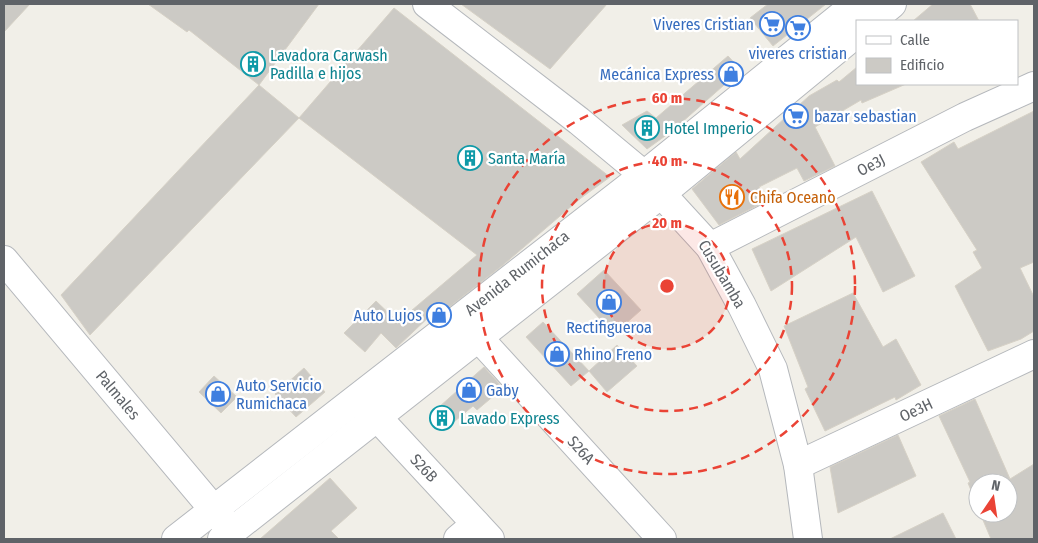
<svg xmlns="http://www.w3.org/2000/svg" width="1038" height="543" font-family="'Fira Sans Condensed',sans-serif">
<rect width="100%" height="100%" fill="#f1efe8"/>
<g fill="#cccac5" stroke="#d6d1c6">
<polygon points="4,4 30,4 4,32"/>
<polygon points="148,4 319,4 259,85 189,30 187,32"/>
<polygon points="461,4 607,4 550,69"/>
<polygon points="768,4 826,4 773,46 750,18"/>
<polygon points="933,4 970,4 979,21 913,21"/>
<polygon points="394,8 610,177 581,198 503,265 434,319 431,315 396,348 381,333 365,352 344,333 376,301 398,322 477,255 299,118"/>
<polygon points="728,56 741,70 672,131 647,149 622,125 647,111 656,118"/>
<polygon points="857,67 857,84 906,84 862,103 861,100 815,127 835,166 804,181 797,168 759,187 768,200 719,225 692,189 736,152 740,159 809,96 837,80 839,82"/>
<polygon points="259,85 299,118 90,335 61,295"/>
<polygon points="1034,111 1034,262 1020,268 1034,297 1034,331 1021,339 988,351 955,286 982,268 973,252 977,250 921,162 954,142 958,149"/>
<polygon points="872,191 915,276 883,292 856,237 771,291 752,249"/>
<polygon points="604,270 641,310 614,334 577,294"/>
<polygon points="853,293 883,347 896,339 921,385 896,400 895,397 825,431 805,389 808,387 784,326"/>
<polygon points="543,322 589,371 571,386 526,337"/>
<polygon points="617,345 637,366 607,392 589,371"/>
<polygon points="484,367 503,388 477,410 473,406 443,431 430,415"/>
<polygon points="304,368 325,392 296,417 275,394"/>
<polygon points="214,376 237,397 221,413 199,392"/>
<polygon points="975,399 1010,479 1034,464 1034,539 991,539 980,513 1008,513 1008,483 978,483 978,507 968,483 970,482 939,416"/>
<polygon points="898,435 916,476 838,513 830,467"/>
<polygon points="330,478 357,508 331,531 339,539 260,539"/>
<polygon points="943,513 956,539 890,539"/>
</g>
<g fill="none" stroke-linecap="round" stroke-linejoin="round">
<defs>
<g id="minor">
<polyline points="427,4 579,121 644,175 710,247 742,306 773,369 798,465 808,539"/>
<polyline points="871,21 892,4"/>
<polyline points="710,247 965,117 1034,86"/>
<polyline points="4,260 225,523"/>
<polyline points="466,324 662,539"/>
<polyline points="364,403 490,539"/>
<polyline points="798,465 1034,354"/>
<polyline points="176,539 644,175 856,4"/>
<polyline points="222,539 661,194 857,33"/>
<polyline points="458,539 476,524"/>
</g>
</defs>
<use href="#minor" stroke="#b5b8bc" stroke-width="30"/>
<use href="#minor" stroke="#fff" stroke-width="28"/>
</g>
<circle cx="667" cy="286" r="63" fill="#ea4335" fill-opacity=".12"/>
<g fill="none" stroke="#ea4335" stroke-width="2.5" stroke-dasharray="9 6">
<circle cx="667" cy="286" r="63"/>
<circle cx="667" cy="286" r="125"/>
<circle cx="667" cy="286" r="188"/>
</g>
<defs>
<symbol id="supermarket-ring" viewBox="-11 -11 22 22"><circle r="9.5" fill="#fff" stroke="#3f7fe0" stroke-width="1.5"/><path d="M-6-5.5h2.5l.6 2H6L4.5 2H-2.5L-4.4-4H-6ZM-1.5 3.2a1.3 1.3 0 1 0 .1 0ZM3 3.2a1.3 1.3 0 1 0 .1 0Z" fill="#3f7fe0"/></symbol>
<symbol id="building-ring" viewBox="-11 -11 22 22"><circle r="9.5" fill="#fff" stroke="#0f9aa8" stroke-width="1.5"/><path d="M-4-6H4V6H1V3H-1V6H-4ZM-2.5-4.3h1.7v1.8h-1.7ZM.8-4.3h1.7v1.8H.8ZM-2.5-1h1.7V.8h-1.7ZM.8-1h1.7V.8H.8Z" fill="#0f9aa8"/></symbol>
<symbol id="shop-ring" viewBox="-11 -11 22 22"><circle r="9.5" fill="#fff" stroke="#3f7fe0" stroke-width="1.5"/><path d="M-5-2.5h2.3a2.7 3.5 0 0 1 5.4 0H5L5.5 6h-11ZM-1.5-2.5h3a1.5 2.3 0 0 0-3 0Z" fill="#3f7fe0"/></symbol>
<symbol id="restaurant-ring" viewBox="-11 -11 22 22"><circle r="9.5" fill="#fff" stroke="#e8710a" stroke-width="1.5"/><path d="M-5-6h1v4h1v-4h1v4h1v-4h1v5L-1.5 .5V6h-2V.5L-5-1ZM5-6V6H3V1.5H1.5Q1.5-4 5-6Z" fill="#e8710a"/></symbol>
</defs>
<g fill-rule="evenodd">
<use href="#supermarket-ring" x="758" y="10" width="28" height="28"/>
<use href="#supermarket-ring" x="784" y="14" width="28" height="28"/>
<use href="#building-ring" x="239" y="50" width="28" height="28"/>
<use href="#shop-ring" x="717" y="60" width="28" height="28"/>
<use href="#supermarket-ring" x="782" y="102" width="28" height="28"/>
<use href="#building-ring" x="633" y="114" width="28" height="28"/>
<use href="#building-ring" x="456" y="144" width="28" height="28"/>
<use href="#restaurant-ring" x="718" y="183" width="28" height="28"/>
<use href="#shop-ring" x="595" y="288" width="28" height="28"/>
<use href="#shop-ring" x="425" y="301" width="28" height="28"/>
<use href="#shop-ring" x="543" y="340" width="28" height="28"/>
<use href="#shop-ring" x="455" y="376" width="28" height="28"/>
<use href="#shop-ring" x="204" y="380" width="28" height="28"/>
<use href="#building-ring" x="428" y="404" width="28" height="28"/>
</g>
<g text-anchor="middle" dominant-baseline="central" stroke-width="4.5" stroke-linejoin="round" paint-order="stroke">
<g font-size="16" fill="#366cbe" stroke="#fff" text-anchor="start">
<text x="754" y="24" text-anchor="end">Viveres Cristian</text>
<text x="798" y="53" text-anchor="middle">viveres cristian</text>
<text x="714" y="74" text-anchor="end">Mecánica Express</text>
<text x="814" y="116">bazar sebastian</text>
<text x="422" y="315" text-anchor="end">Auto Lujos</text>
<text x="609" y="327" text-anchor="middle">Rectifigueroa</text>
<text x="574" y="354">Rhino Freno</text>
<text x="236" y="385">Auto Servicio<tspan x="236" dy="18">Rumichaca</tspan></text>
<text x="486" y="390">Gaby</text>
</g>
<g font-size="16" fill="#0d838f" stroke="#fff" text-anchor="start">
<text x="270" y="55">Lavadora Carwash<tspan x="270" dy="18">Padilla e hijos</tspan></text>
<text x="664" y="128">Hotel Imperio</text>
<text x="488" y="158">Santa María</text>
<text x="460" y="418">Lavado Express</text>
</g>
<g font-size="16" fill="#5f6368" stroke="#fff">
<text transform="translate(871 165) rotate(-27)">Oe3J</text>
<text transform="translate(517 273) rotate(-38)">Avenida Rumichaca</text>
<text transform="translate(722 274) rotate(59)">Cusubamba</text>
<text transform="translate(118 395) rotate(50)">Palmales</text>
<text transform="translate(916 410) rotate(-25)">Oe3H</text>
<text transform="translate(581 450) rotate(48)">S26A</text>
<text transform="translate(424 468) rotate(47)">S26B</text>
</g>
<g font-size="16" fill="#c56008" stroke="#fff" text-anchor="start">
<text x="750" y="197">Chifa Oceano</text>
</g>
</g>
<circle cx="667" cy="286" r="8" fill="#ea4335" stroke="#fff" stroke-width="2.5"/>
<g font-size="15" text-anchor="middle" font-weight="bold" fill="#ea4335" stroke="#fff" stroke-width="4.5" stroke-linejoin="round" paint-order="stroke">
<text x="667" y="103">60 m</text>
<text x="667" y="166">40 m</text>
<text x="667" y="228">20 m</text>
</g>
<rect width="1038" height="543" fill="none" stroke="#5f6368" stroke-width="10"/>
<rect x="856" y="20" width="162" height="65" fill="#ffffff" stroke="#bfc1c3"/>
<rect x="866" y="36" width="25" height="8" fill="#ffffff" stroke="#bfc1c3"/>
<text x="900" y="45" font-size="15" fill="#5f6368">Calle</text>
<rect x="866" y="58" width="25" height="15" fill="#cccac5" stroke="#bfc1c3"/>
<text x="900" y="70" font-size="15" fill="#5f6368">Edificio</text>
<g transform="translate(993 498) rotate(13)"><circle r="24" fill="#ffffff" stroke="#bfc1c3"/>
<path d="M0-4L9 19L0 12L-9 19Z" fill="#ea4335"/>
<text y="-8" font-size="14" font-weight="bold" text-anchor="middle" fill="#5f6368">N</text>
</g>
</svg>
